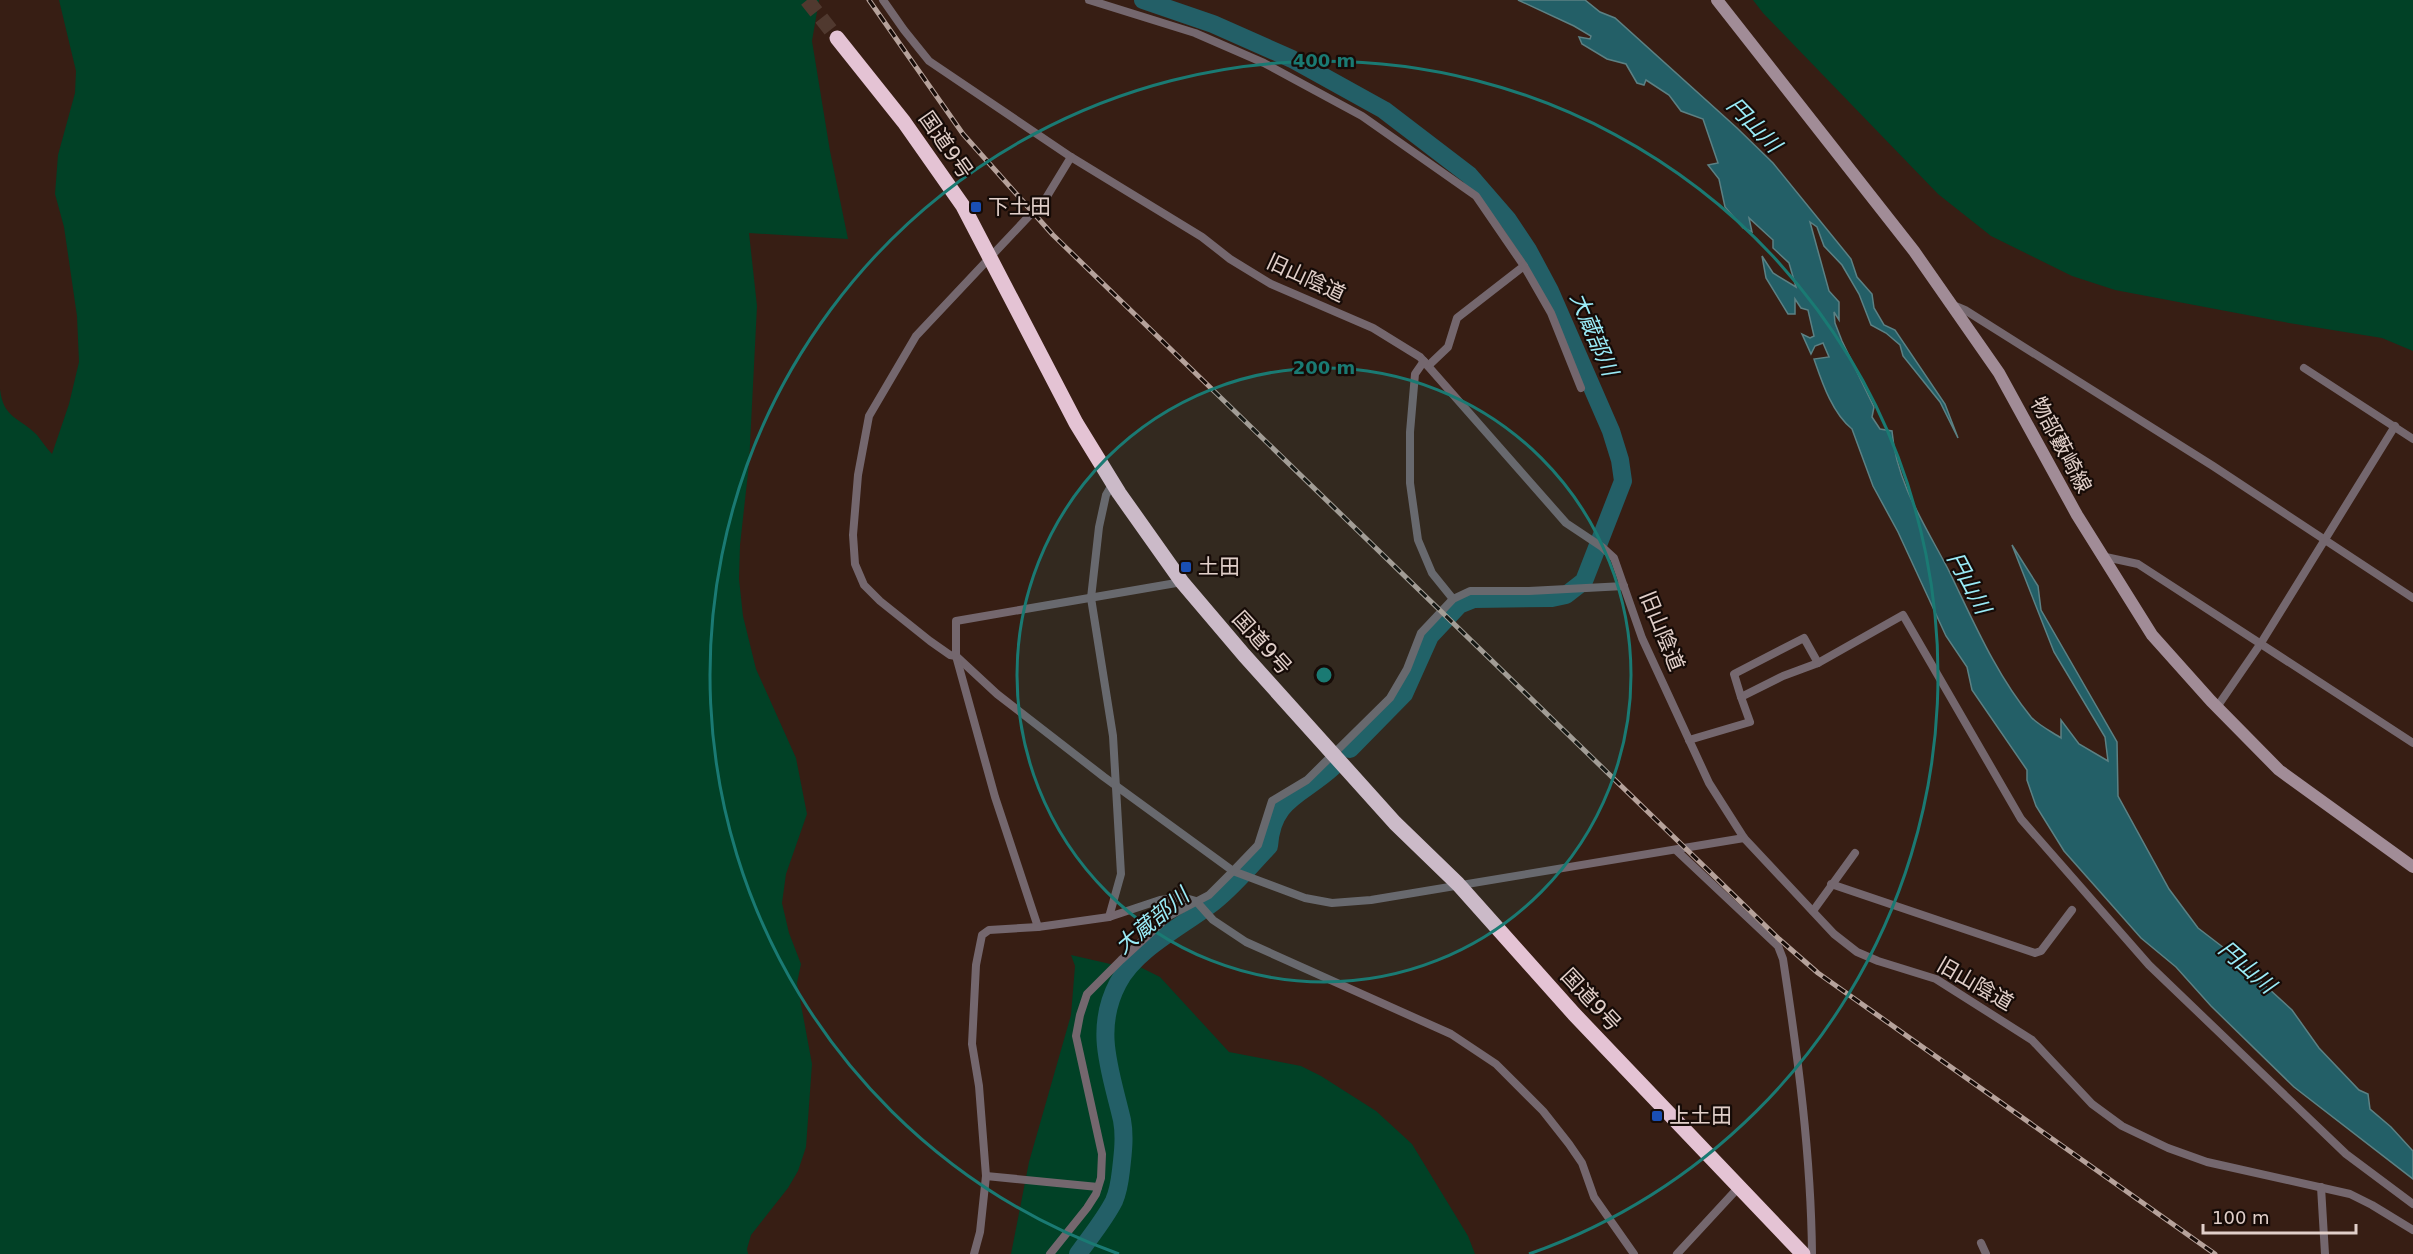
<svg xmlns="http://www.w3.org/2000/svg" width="2413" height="1254" font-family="'DejaVu Sans','Noto Sans JP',sans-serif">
<rect width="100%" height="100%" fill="#371e14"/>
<g fill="#014126">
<path d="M 59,0 L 819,0 L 812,41 L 830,151 L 848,239 L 749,233 L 757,306 L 749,464 L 740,545 L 739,579 L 743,616 L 756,669 L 796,758 L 807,814 L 786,874 L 782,903 L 789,933 L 801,964 L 797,983 L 812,1064 L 806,1147 L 798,1171 L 788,1188 L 751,1235 L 747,1249 L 748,1254 L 0,1254 L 0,389 C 3,418 19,417 37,435 C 42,441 46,448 52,454 L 69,404 L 79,362 L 77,316 L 64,227 L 55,194 L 58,155 L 75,93 L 76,71 Z"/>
<polygon points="1753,0 2413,0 2413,351 2382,338 2289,323 2115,290 2072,276 1991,236 1938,194 1763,13"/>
<polygon points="1071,955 1119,966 1140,967 1160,977 1229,1052 1301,1066 1321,1076 1376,1111 1412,1144 1468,1236 1475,1254 1011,1254 1029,1162 1071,1015 1075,966"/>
</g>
<path fill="#235f67" stroke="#5c8184" stroke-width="1.5" d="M 1518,0 L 1585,0 L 1600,12 L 1615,18 L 1737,128 L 1773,163 L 1851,259 L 1857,277 L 1872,294 L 1874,308 L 1884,325 L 1895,330 L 1945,404 L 1958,438 L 1940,402 L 1903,356 L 1900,345 L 1886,333 L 1871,325 L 1859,294 L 1842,265 L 1824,246 L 1817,227 L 1810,222 L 1829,291 L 1839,302 L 1839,320 L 1834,312 L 1835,323 L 1842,341 L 1874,407 L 1872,417 L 1880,429 L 1892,431 C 1896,482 1925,525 1948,569 C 1973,620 1995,673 2031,717 C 2038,725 2052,732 2061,738 L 2061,720 L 2079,744 L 2108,761 L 2105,737 L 2054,652 L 2012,545 L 2038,586 L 2041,610 L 2117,742 L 2118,796 L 2169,889 L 2198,928 L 2224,948 L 2292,1010 L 2319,1048 L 2359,1090 L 2368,1094 L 2370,1109 L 2391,1127 L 2413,1151 L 2413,1179 L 2294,1087 L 2211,1006 L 2176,967 L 2141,938 L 2064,851 L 2036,806 L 2027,780 L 2027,770 L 1972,690 L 1967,667 L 1946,636 L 1898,532 L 1873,486 L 1852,429 C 1832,413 1822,382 1814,359 L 1829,357 L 1823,343 L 1815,346 L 1811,354 L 1802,334 L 1810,338 L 1814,336 L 1808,310 L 1801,308 L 1795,299 L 1795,314 L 1788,314 L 1766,278 L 1762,256 L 1773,273 L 1796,287 L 1789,263 L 1773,248 L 1773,240 L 1749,218 L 1752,232 L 1743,228 L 1725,207 L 1719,179 L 1708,165 L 1718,163 L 1703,119 L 1681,111 L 1669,95 L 1646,80 L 1644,85 L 1637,83 L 1626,64 L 1607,59 L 1582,44 L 1579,37 L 1590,39 L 1591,36 L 1574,26 Z"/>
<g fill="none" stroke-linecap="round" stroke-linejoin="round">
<g stroke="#235f67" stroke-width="18">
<polyline points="1143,0 1213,24 1292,59 1384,110 1469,175 1508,220 1528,250 1550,291 1611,431 1620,460 1623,481 1584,581 1566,595 1552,598 1474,599 1459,605 1430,636 1404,694 1350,749"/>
<path d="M 1078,1254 C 1090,1237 1105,1219 1114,1201 C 1118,1192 1120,1179 1121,1170 C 1123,1153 1125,1136 1122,1120 C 1111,1072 1093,1030 1118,983 C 1136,948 1185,925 1215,901 C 1235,885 1252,864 1269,846 C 1272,798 1303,795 1333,767"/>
</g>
<polyline stroke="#50392f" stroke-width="15" stroke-dasharray="15 8" stroke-linecap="butt" points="807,0 837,38"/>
<g stroke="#74676e" stroke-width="8">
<polyline points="883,0 904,30 929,61 1071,157 1202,237 1230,259 1271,284 1373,328 1420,357 1566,523 1602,547 1614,558 1642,638 1709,783 1744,838 1834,934 1857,952 1878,961 1936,979 2032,1040 2092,1104 2122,1126 2168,1148 2207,1162 2350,1194 2372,1205 2413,1230"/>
<polyline points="1089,0 1195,33 1264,63 1362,116 1476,196 1524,266 1457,318 1448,347 1428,366"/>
<polyline points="1071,157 1046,198 916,336 869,416 858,475 853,535 855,564 864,585 880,601 930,641 950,655 956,656 997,694 1104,777 1233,871 1305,898 1332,903 1371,900 1744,838"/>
<polyline points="1524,266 1551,313 1581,388"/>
<polyline points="1953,305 1965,310 2213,466 2413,598"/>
<polyline points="1424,361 1415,374 1410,432 1410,483 1418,540 1432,573 1453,599"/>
<polyline points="2304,368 2413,439"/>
<polyline points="2101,556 2138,564 2413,743"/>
<polyline points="1741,697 1734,674 1804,638 1818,663"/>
<polyline points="2217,707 2261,643 2395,426"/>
<polyline points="1689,740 1750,722 1741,697 1783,676 1818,663 1903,615 2021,819 2149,965 2346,1154 2413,1204"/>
<path d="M 1676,850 L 1778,946 L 1783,959 C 1798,1057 1811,1155 1812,1254"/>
<polyline points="1831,884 2035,953 2041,951 2072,910"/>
<polyline points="1813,911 1855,853"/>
<polyline points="1109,917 1121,874 1113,736 1091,598 1099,527 1106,495 1113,483"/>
<polyline points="1038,927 995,797 956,656 956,621 1182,582"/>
<polyline points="986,1176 1098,1187"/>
<polyline points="2321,1187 2325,1254"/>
<polyline points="1981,1243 1986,1254"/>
<polyline points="974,1254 980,1232 986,1176 979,1086 972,1044 976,965 982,935 989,930 1038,927 1109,917 1160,900 1182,897 1196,901 1213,920 1246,942 1451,1034 1496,1064 1543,1111 1569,1144 1582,1163 1594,1197 1634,1254"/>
<polyline points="1050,1254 1087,1208 1096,1194 1101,1178 1102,1154 1076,1036 1080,1015 1087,994 1121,960 1169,916 1209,895 1233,871 1258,845 1272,801 1307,780 1390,698 1407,669 1421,633 1453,599 1470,591 1529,591 1624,586"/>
<polyline points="1677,1254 1738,1188"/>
</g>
<polyline stroke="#a18c97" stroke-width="12" points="1717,0 1914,251 1999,373 2077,515 2152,635 2211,701 2279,770 2413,867"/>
<polyline stroke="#e4c3d4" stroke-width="15" points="837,38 904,122 963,206 1076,423 1119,493 1182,582 1244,655 1395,823 1458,884 1574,1014 1803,1254"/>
<defs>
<polyline id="rail" points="869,0 963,134 1053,235 1779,939 1818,973 2215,1254"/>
</defs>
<use href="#rail" stroke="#b6a29b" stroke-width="5"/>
<use href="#rail" stroke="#160b07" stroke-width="3" stroke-dasharray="9" stroke-linecap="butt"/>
</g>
<circle cx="1324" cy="675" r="307" fill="#1a7a73" fill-opacity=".12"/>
<g fill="none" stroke="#1a7a73" stroke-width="3">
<circle cx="1324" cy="675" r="307"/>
<path d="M1119 1254A614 614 0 1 1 1529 1254"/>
</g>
<g fill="#1a4fb4" stroke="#160b07" stroke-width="2">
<rect x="970" y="201" width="12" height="12" rx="3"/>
<rect x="1180" y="561" width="12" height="12" rx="3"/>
<rect x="1651" y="1110" width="12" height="12" rx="3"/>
</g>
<g text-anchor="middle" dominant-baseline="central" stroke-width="4.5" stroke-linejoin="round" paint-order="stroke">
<g font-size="21" fill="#e1cfc9" stroke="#160b07">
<text transform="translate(946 145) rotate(55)">国道9号</text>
<text transform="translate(1306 278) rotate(25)">旧山陰道</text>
<text transform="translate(2061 445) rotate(62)">物部藪崎線</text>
<text transform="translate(1662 631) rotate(68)">旧山陰道</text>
<text transform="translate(1262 643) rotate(48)">国道9号</text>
<text transform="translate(1975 984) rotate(30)">旧山陰道</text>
<text transform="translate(1591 1000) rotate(47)">国道9号</text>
</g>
<g font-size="21" fill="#e1cfc9" stroke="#160b07" text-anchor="start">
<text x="988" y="207">下土田</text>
<text x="1198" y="567">土田</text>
<text x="1669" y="1116">上土田</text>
</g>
<g font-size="22" font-style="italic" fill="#9aebf7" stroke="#160b07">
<text transform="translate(1754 125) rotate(46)">円山川</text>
<text transform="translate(1594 334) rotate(67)">大蔵部川</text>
<text transform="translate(1969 583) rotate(62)">円山川</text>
<text transform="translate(1152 921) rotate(-40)">大蔵部川</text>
<text transform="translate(2247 967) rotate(41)">円山川</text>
</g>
</g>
<circle cx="1324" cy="675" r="9" fill="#1a7a73" stroke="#160b07" stroke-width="3"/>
<g font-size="18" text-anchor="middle" font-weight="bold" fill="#1a7a73" stroke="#160b07" stroke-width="4.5" stroke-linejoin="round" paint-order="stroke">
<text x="1324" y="67">400 m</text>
<text x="1324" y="374">200 m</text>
</g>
<path d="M2203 1224v9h153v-9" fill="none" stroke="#e1cfc9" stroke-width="3"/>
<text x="2212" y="1224" font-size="18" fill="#e1cfc9" stroke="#160b07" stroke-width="4.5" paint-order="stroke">100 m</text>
</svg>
